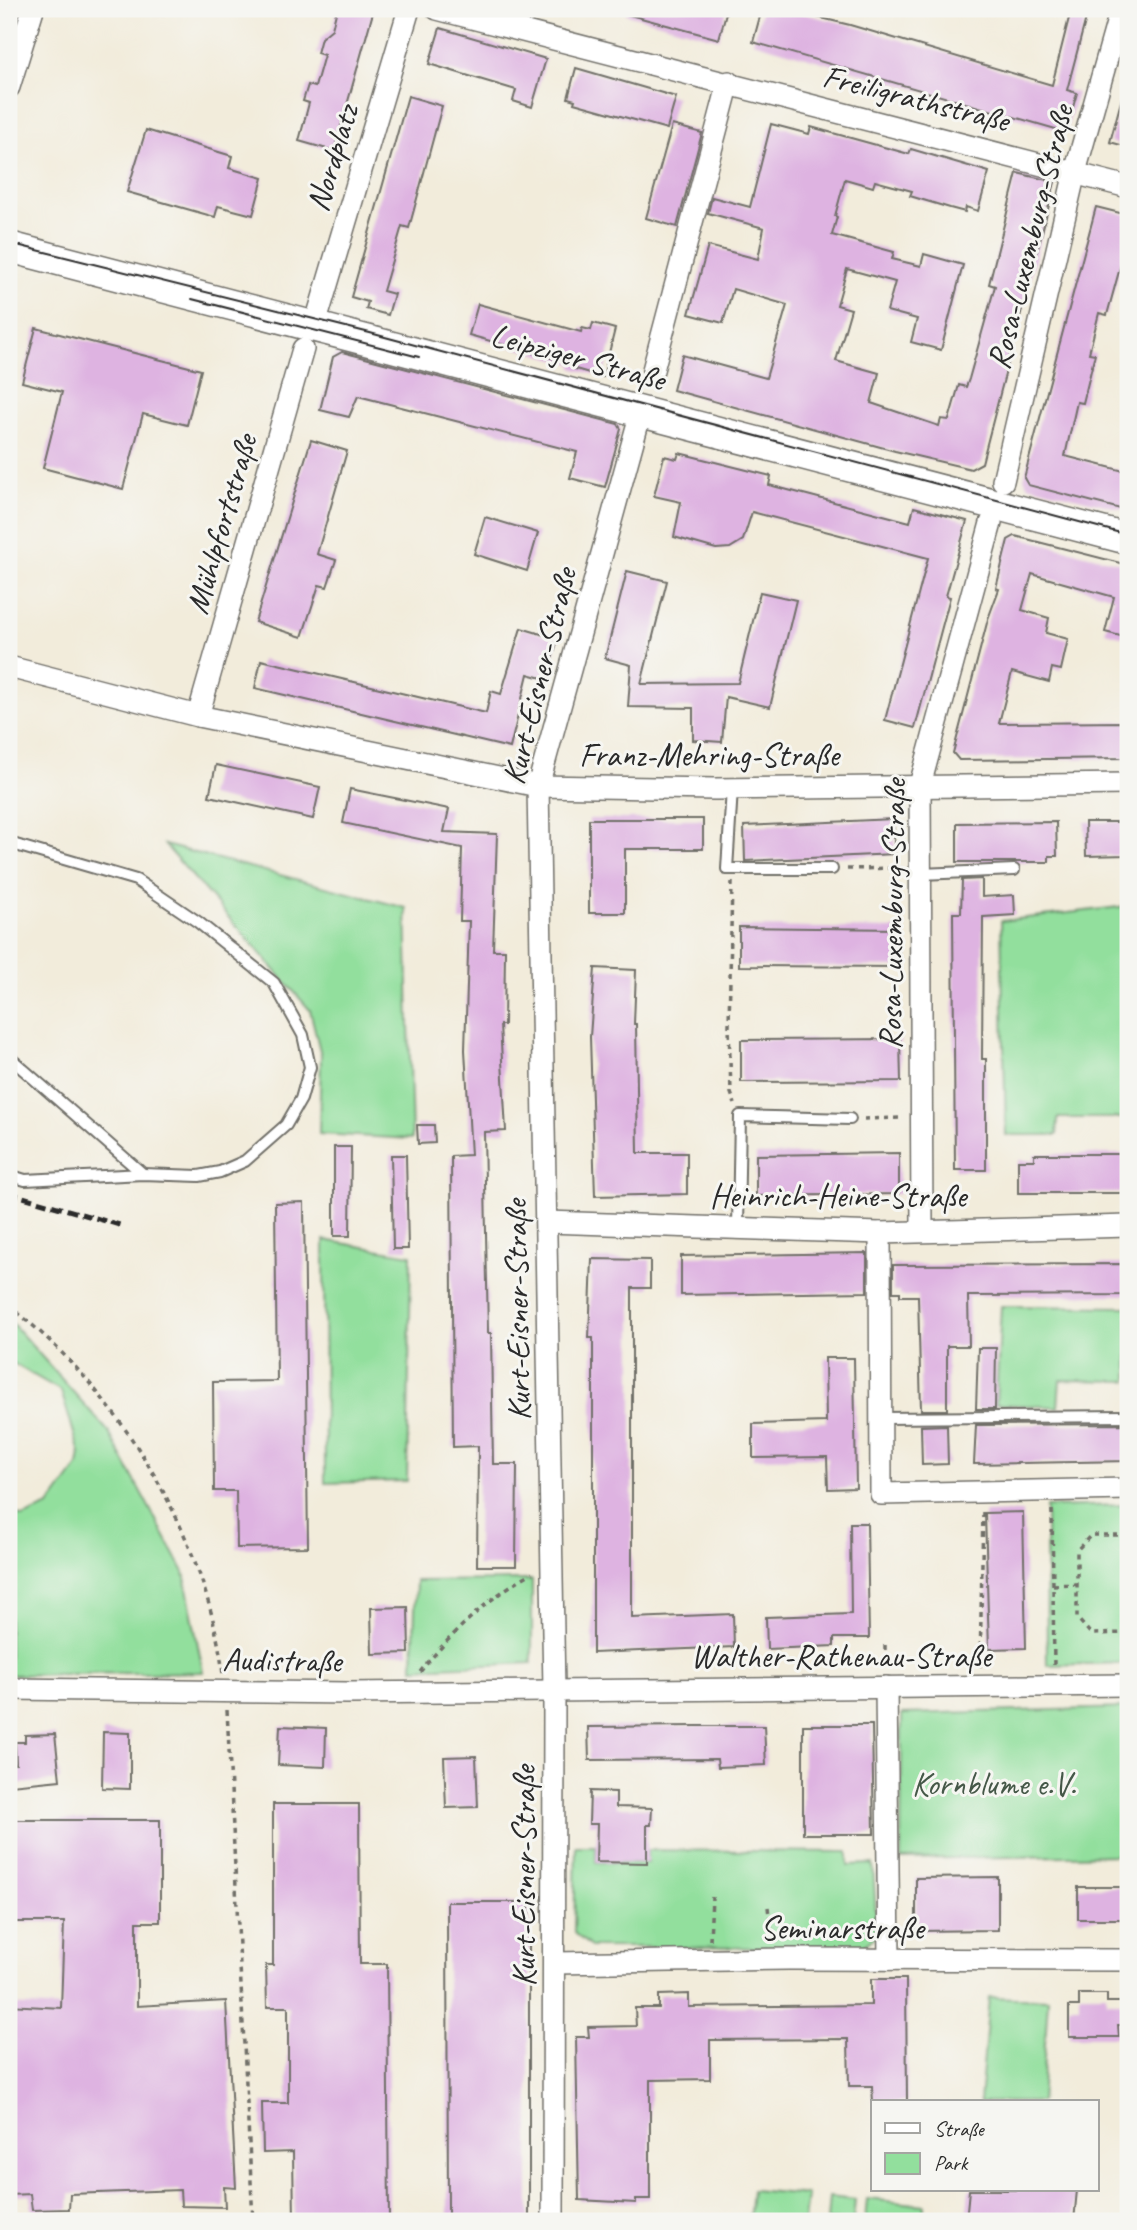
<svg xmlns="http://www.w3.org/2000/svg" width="1137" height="2230" font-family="Caveat,sans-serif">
<rect width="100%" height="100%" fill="#f6f6f2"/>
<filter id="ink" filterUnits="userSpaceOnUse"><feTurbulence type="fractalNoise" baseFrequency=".0143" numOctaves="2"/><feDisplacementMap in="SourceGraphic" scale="14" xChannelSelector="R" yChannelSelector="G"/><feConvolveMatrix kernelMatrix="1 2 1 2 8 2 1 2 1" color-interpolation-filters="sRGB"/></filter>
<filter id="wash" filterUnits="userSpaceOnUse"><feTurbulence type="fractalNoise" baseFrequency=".00686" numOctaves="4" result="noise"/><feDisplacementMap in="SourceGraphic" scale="28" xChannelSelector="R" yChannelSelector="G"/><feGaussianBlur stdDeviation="1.57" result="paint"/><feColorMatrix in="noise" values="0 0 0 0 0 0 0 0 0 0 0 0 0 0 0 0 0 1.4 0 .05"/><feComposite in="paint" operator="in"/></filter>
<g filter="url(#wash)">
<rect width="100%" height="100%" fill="#f2ecdb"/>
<g fill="#92df9d" stroke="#5e8564" stroke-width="2">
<polygon points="165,845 406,908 412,1139 319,1134 321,1055 310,1010"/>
<polygon points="1128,906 1128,1118 1058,1118 1057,1135 1006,1135 1001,921"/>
<polygon points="324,1240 411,1255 407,1481 325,1483"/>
<polygon points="1001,1306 1128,1307 1128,1381 1060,1380 1058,1407 996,1404"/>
<polygon points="9,1320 108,1431 184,1572 203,1672 9,1675 9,1512 23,1517 49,1506 78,1466 80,1453 61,1391 9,1361"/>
<polygon points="1128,1505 1128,1663 1047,1665 1046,1507"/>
<polygon points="532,1580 532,1663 413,1668 416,1581"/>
<polygon points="1128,1708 1128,1786 1124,1786 1121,1855 901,1859 902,1714"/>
<polygon points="576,1846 596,1846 596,1862 647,1863 647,1850 848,1852 848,1865 873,1864 877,1935 861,1948 591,1947 574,1933"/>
<polygon points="989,1997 1048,1999 1041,2102 980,2102"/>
<polygon points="752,2190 807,2195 804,2221 749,2221"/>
<polygon points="829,2197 855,2200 853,2221 827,2221"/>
<polygon points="867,2199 924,2205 923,2221 865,2221"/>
</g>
<g id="blocks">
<g fill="#deb3e1">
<polygon points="337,9 374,9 334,151 299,141 309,103 303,101 308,85 315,87 324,55 317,53 321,38 332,29"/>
<polygon points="627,9 727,9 719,39 626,14"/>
<polygon points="762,9 784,9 850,25 1052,85 1070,14 1086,18 1067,90 1077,93 1066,132 753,42"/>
<polygon points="440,28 546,59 532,107 513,101 516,90 429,64"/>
<polygon points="576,68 676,97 667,129 574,103 575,100 568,98"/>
<polygon points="1123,94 1128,94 1128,147 1110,142"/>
<polygon points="408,96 442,106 409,228 402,226 383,291 394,294 388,315 366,309 368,302 351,297"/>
<polygon points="771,124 809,134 811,127 909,154 911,149 989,172 978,211 966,207 965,212 950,208 910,196 912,191 875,181 873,187 845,179 835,216 837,217 832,235 894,252 892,259 921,266 924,254 963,265 941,350 911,342 917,319 887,311 895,282 847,269 837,305 851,309 836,361 879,373 871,403 939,426 941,419 949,420 959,385 966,387 969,379 995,286 989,284 1017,173 1055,182 982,463 971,469 895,451 673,390 682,355 766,378 787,305 733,289 723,323 689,314 708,246 758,259 764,228 708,213 712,197 750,207"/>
<polygon points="672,125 702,133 677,227 646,218"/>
<polygon points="146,130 232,156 229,168 263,178 253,215 218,206 215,217 127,192"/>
<polygon points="1096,207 1128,215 1128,254 1124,253 1107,315 1099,313 1089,353 1095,354 1083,403 1077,402 1065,456 1128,472 1128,511 1028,485 1024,478"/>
<polygon points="478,304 581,332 582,328 591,330 593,323 615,329 603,377 572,368 573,364 469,335"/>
<polygon points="36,328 201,370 187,425 143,414 123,489 43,468 62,392 22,382"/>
<polygon points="342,352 618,424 621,429 605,487 570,478 577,452 358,396 349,417 320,410 333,357"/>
<polygon points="311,440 347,451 317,554 336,560 327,587 319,585 302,637 255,622"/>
<polygon points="679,453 771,476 769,485 910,522 914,507 967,521 946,596 950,597 915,728 885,720 928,558 752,512 743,540 730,548 716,549 674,537 681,502 654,496 664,456 677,459"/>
<polygon points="485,517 538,533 527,571 474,554"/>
<polygon points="1015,536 1128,565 1128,638 1105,632 1114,597 1032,574 1022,610 1049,618 1046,633 1068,639 1061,670 1052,668 1049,682 1012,672 999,723 1128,722 1128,758 959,760 953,753 988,619 999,589 996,588 1008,540"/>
<polygon points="627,571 667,581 641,684 738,683 760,592 796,600 770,707 726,697 722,742 693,740 693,708 628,707 631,665 605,658"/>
<polygon points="521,628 558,639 546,679 528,674 510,748 255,688 261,660 486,713 491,691 501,694"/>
<polygon points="216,765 320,787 313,819 209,796"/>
<polygon points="350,789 449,809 444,832 497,834 493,950 505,950 504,1025 500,1025 506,1131 484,1132 488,1333 491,1333 493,1464 517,1464 516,1566 477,1566 478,1446 453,1447 451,1156 471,1155 465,1050 469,921 460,921 462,848 343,823"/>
<polygon points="589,819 703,819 703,849 625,849 625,913 589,913"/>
<polygon points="893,819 895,854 745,861 744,826"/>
<polygon points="1056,822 1057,856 1049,856 1049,862 957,862 957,823"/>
<polygon points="1085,822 1128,822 1128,855 1086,856"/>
<polygon points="982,879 982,897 1014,895 1015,915 983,917 982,1059 986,1059 986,1170 955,1170 953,913 961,913 962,880"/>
<polygon points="739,927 899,929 899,967 739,966"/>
<polygon points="595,968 636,970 634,1024 636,1024 638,1153 687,1153 687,1194 595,1196 590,1037"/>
<polygon points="900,1039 901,1081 741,1082 741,1040"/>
<polygon points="417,1125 434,1125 435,1143 418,1144"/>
<polygon points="334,1147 351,1147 350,1236 334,1236"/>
<polygon points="899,1153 899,1194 756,1196 756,1155"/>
<polygon points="1034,1154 1127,1154 1128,1193 1018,1193 1018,1160 1034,1160"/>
<polygon points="391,1155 406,1155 408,1249 393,1249"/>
<polygon points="304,1202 308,1547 237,1548 236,1491 214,1491 213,1382 277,1381 275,1203"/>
<polygon points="867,1253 867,1292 681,1295 681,1256"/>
<polygon points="592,1259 650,1260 650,1288 632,1288 632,1618 733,1614 734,1647 593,1653 593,1338 589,1338"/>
<polygon points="1128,1264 1128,1295 968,1296 969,1346 947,1346 947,1410 921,1410 918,1296 900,1296 900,1292 893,1292 893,1265"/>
<polygon points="978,1348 996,1348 995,1409 976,1409"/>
<polygon points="825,1358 854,1358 856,1488 828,1489 827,1457 753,1458 753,1424 826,1422"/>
<polygon points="1128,1424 1128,1461 974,1464 976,1425"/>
<polygon points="947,1425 948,1464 922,1465 921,1426"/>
<polygon points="1023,1512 1026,1648 989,1649 985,1513"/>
<polygon points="850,1523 867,1523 869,1638 834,1638 834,1646 767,1649 766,1617 851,1614"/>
<polygon points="408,1607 409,1653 372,1654 371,1608"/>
<polygon points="803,1725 872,1725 874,1834 803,1834"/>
<polygon points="280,1726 326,1728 325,1767 278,1765"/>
<polygon points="697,1726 764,1726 766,1765 718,1767 717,1759 589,1760 588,1727"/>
<polygon points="103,1732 130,1733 130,1789 102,1788"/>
<polygon points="55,1734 60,1780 11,1785 10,1764 16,1764 15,1742 25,1742 25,1735"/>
<polygon points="476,1756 478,1807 446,1808 444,1757"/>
<polygon points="590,1791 616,1792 616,1807 652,1808 651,1825 647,1825 647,1863 596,1862 597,1824 589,1824"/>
<polygon points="273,1804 359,1804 360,1964 387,1964 389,2221 294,2221 293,2152 263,2153 262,2103 288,2103 288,2007 267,2007 266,1965 273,1965"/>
<polygon points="9,1820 160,1820 160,1922 137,1922 137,2006 226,2001 236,2188 224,2187 225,2207 181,2206 180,2190 70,2194 69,2209 32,2210 30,2194 9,2195 9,2005 61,2008 64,1922 9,1922"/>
<polygon points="998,1877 998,1930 916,1931 916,1878"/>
<rect x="1078" y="1887" width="50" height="32"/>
<polygon points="447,1902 529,1902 529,2221 456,2221 456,2217 448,2218"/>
<polygon points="871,1979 906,1979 907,2102 873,2102 872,2086 849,2086 848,2039 710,2040 710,2079 650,2080 650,2199 636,2199 636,2203 579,2200 576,2037 589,2037 588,2027 636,2026 635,2008 659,2008 659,1995 689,1994 689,2007 871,2005"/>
<polygon points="1079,1994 1107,1994 1107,2002 1128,2002 1128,2025 1118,2025 1119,2037 1069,2037 1069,2006 1079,2006"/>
<polygon points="969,2190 1077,2190 1074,2221 966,2221"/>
</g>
</g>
</g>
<g filter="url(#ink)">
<use href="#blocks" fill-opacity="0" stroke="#716f69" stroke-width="2"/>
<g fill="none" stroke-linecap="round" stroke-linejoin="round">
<defs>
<g id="lane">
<polyline points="732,789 727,869 832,869"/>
<polyline points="9,843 136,880 198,922 274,983 303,1035 310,1067 301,1099 286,1125 245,1161 220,1172 199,1176 143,1174 25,1180 9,1175"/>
<polyline points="921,874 1014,870"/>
<polyline points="9,1057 143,1174"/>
<polyline points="738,1227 740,1116 850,1119"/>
<polyline points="881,1418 1128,1416"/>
</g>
<g id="street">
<polyline points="437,9 1128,187"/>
<polyline points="9,87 33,9"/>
<polyline points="315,325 409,9"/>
<polyline points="653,370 729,82"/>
<polyline points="1003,481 1075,172 1121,9"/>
<polyline points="9,667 198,716 538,786 715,789 1128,784"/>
<polyline points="198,716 303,349"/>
<polyline points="547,1222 880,1233 1128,1226"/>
<polyline points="922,1230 920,785 991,523"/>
<polyline points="880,1233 881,1494 1128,1489"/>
<polyline points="886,1687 889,1959"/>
<polyline points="9,1689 348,1693 1128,1685"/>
<polyline points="556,1963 789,1959 1128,1960"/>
<polyline points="553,2221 554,1690 538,786 641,412"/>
</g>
<polyline id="secondary" points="9,247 1128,539"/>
</defs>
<use href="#lane" stroke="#716f69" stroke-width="14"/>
<use href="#street" stroke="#716f69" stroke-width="24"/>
<use href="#secondary" stroke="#716f69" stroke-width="33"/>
<g stroke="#716f69" stroke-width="3.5" stroke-dasharray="5 5" stroke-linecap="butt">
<polyline points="847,869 902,868"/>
<polyline points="732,882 729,1026 731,1093 735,1104"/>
<polyline points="864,1119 902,1118"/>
<path d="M 9,1306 C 119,1390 206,1535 223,1674"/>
<polyline points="1052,1510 1054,1667"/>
<polyline points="1128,1535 1091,1535 1077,1550 1077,1618 1091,1634 1128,1633"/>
<polyline points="1053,1585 1077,1584"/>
<polyline points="885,1645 885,1668"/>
<polyline points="980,1667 983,1511"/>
<path d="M 420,1672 C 450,1635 490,1595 532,1573"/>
<polyline points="227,1710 253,2221"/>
<polyline points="768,1907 772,1940"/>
<polyline points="710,1940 712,1897"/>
</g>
<use href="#lane" stroke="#fff" stroke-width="10"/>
<use href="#street" stroke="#fff" stroke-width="21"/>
<use href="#secondary" stroke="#fff" stroke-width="30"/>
<g stroke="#2b2b2b" stroke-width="2">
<polyline points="9,243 370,333 1128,535"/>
<polyline points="192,299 419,357"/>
</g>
<polyline stroke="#2b2b2b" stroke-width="5" stroke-dasharray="10 5" stroke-linecap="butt" points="9,1193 123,1226"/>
</g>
</g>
<g text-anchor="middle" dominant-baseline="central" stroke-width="6" stroke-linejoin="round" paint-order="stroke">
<g font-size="33" fill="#2b2b2b" stroke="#f6f6f2">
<text transform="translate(916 98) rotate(14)">Freiligrathstraße</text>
<text transform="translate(332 158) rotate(-73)">Nordplatz</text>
<text transform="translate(1030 237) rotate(-76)">Rosa-Luxemburg-Straße</text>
<text transform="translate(578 357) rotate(15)">Leipziger Straße</text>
<text transform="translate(221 524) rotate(-74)">Mühlpfortstraße</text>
<text transform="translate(539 676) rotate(-76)">Kurt-Eisner-Straße</text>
<text x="709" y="755">Franz-Mehring-Straße</text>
<text transform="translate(892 914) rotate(-89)">Rosa-Luxemburg-Straße</text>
<text x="838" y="1196">Heinrich-Heine-Straße</text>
<text transform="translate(517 1310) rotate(-91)">Kurt-Eisner-Straße</text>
<text x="841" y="1656">Walther-Rathenau-Straße</text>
<text transform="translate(282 1660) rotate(1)">Audistraße</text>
<text transform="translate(524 1876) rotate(-90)">Kurt-Eisner-Straße</text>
<text x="842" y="1928">Seminarstraße</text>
</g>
<g font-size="33" fill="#455848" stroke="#f6f6f2">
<text x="994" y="1784">Kornblume e.V.</text>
</g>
</g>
<rect width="1137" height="2230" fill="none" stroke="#f6f6f2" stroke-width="35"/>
<rect x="871" y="2100" width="228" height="91" fill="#f6f6f2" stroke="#a5a5a2" stroke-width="2"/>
<rect x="885" y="2123" width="35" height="10" fill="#ffffff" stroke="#a5a5a2" stroke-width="2"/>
<text x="934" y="2136" font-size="21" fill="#2b2b2b">Straße</text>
<rect x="885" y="2153" width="35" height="21" fill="#92df9d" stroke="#a5a5a2" stroke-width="2"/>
<text x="934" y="2170" font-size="21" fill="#2b2b2b">Park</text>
</svg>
